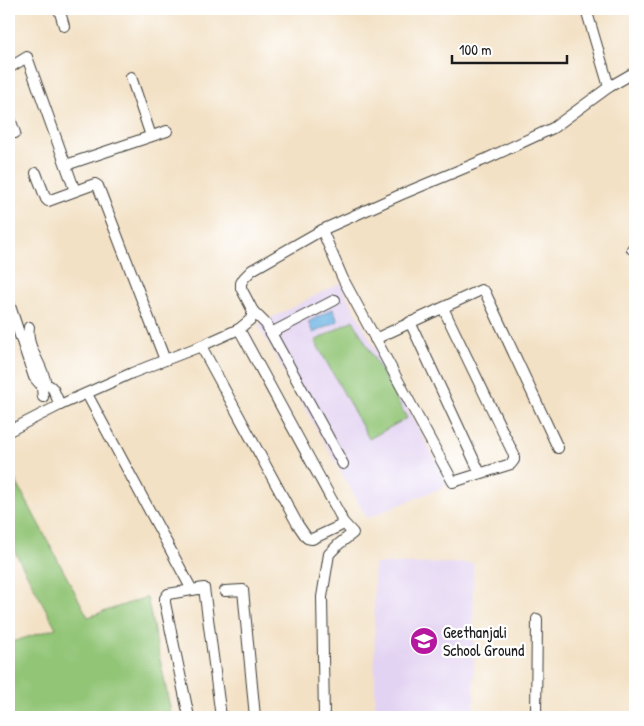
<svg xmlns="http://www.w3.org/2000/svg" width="644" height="726" font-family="'Patrick Hand',sans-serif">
<rect width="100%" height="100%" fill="#fff"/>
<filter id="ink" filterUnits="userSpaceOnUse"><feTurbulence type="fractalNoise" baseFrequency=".02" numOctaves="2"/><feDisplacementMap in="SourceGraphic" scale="10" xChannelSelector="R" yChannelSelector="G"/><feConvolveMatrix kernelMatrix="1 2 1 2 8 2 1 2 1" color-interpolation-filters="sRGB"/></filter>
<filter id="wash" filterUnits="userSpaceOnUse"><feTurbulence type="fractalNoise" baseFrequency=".0096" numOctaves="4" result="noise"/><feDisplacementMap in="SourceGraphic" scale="20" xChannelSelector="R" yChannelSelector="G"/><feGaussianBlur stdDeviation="1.12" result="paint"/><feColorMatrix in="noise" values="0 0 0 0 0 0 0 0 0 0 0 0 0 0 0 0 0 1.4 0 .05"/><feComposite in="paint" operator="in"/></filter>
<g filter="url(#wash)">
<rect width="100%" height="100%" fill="#f3e1c5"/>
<g fill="#e3d3f2">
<polygon points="340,283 449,485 367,518 258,325"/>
<polygon points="473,563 474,717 375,717 374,564"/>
</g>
<g fill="#92c576" stroke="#577049">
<polygon points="353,320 407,418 369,439 315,341"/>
<polygon points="9,468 88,617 147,597 172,717 9,717 9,643 56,628 9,541"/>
</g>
<polygon fill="#6bb2e2" stroke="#44677f" points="333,309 338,321 313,333 308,322"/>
</g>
<g filter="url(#ink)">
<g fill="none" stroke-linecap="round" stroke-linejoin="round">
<defs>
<g id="minor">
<polyline points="59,9 64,26"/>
<polyline points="586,9 609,87"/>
<polyline points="9,68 27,57 75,191"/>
<polyline points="131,77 151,136"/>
<polyline points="9,116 15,133"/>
<polyline points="66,165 167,131"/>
<polyline points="36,173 46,199 48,201 89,186 95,184 98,186 165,360"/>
<polyline points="322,230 343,279 453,482 511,464 514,460 514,455 443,308"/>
<polyline points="632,249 635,247"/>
<polyline points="9,303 34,377 39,383 50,386 53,389 60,405"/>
<polyline points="253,311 266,324 343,464"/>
<polyline points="410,322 480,473"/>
<path d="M 29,327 C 25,348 44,365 46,385"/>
<polyline points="271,333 335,300"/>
<polyline points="375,339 481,290 485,292 558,448"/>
<polyline points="201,346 298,525 307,538 312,539 340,526 342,521 340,515 239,329"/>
<polyline points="87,394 192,590 204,588 221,717"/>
<polyline points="43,397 42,389 43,385"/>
<polyline points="9,431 60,405 132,373 201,346 239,329 251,319 253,311 241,288 241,283 244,278 252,270 322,230 400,195 486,159 553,128 609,87 635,72"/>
<polyline points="225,591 243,590 255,717"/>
<polyline points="189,717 165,603 165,598 168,594 192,590"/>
<polyline points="324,717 322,597 329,554 339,544 353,533 342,521"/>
<polyline points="536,717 537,619"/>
</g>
</defs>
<use href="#minor" stroke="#3c3a35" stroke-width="12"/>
<use href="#minor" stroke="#fff" stroke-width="10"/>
</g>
</g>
<defs>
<symbol id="school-disc" viewBox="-11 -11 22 22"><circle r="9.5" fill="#b5179e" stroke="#fff"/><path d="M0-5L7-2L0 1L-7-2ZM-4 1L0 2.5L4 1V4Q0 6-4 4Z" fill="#fff"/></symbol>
</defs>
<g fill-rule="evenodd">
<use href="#school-disc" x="408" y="625" width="32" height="32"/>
</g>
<g text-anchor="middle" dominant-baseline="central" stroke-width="4.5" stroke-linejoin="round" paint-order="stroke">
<g font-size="16" fill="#1c1c1c" stroke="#fff" text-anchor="start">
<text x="443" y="632">Geethanjali<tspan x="443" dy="18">School Ground</tspan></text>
</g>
</g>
<rect width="644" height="726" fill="none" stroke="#fff" stroke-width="30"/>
<path d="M452 55v8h115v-8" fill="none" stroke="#1c1c1c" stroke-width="2.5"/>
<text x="459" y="55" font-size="15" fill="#1c1c1c" stroke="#ffffff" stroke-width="4" paint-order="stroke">100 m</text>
</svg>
